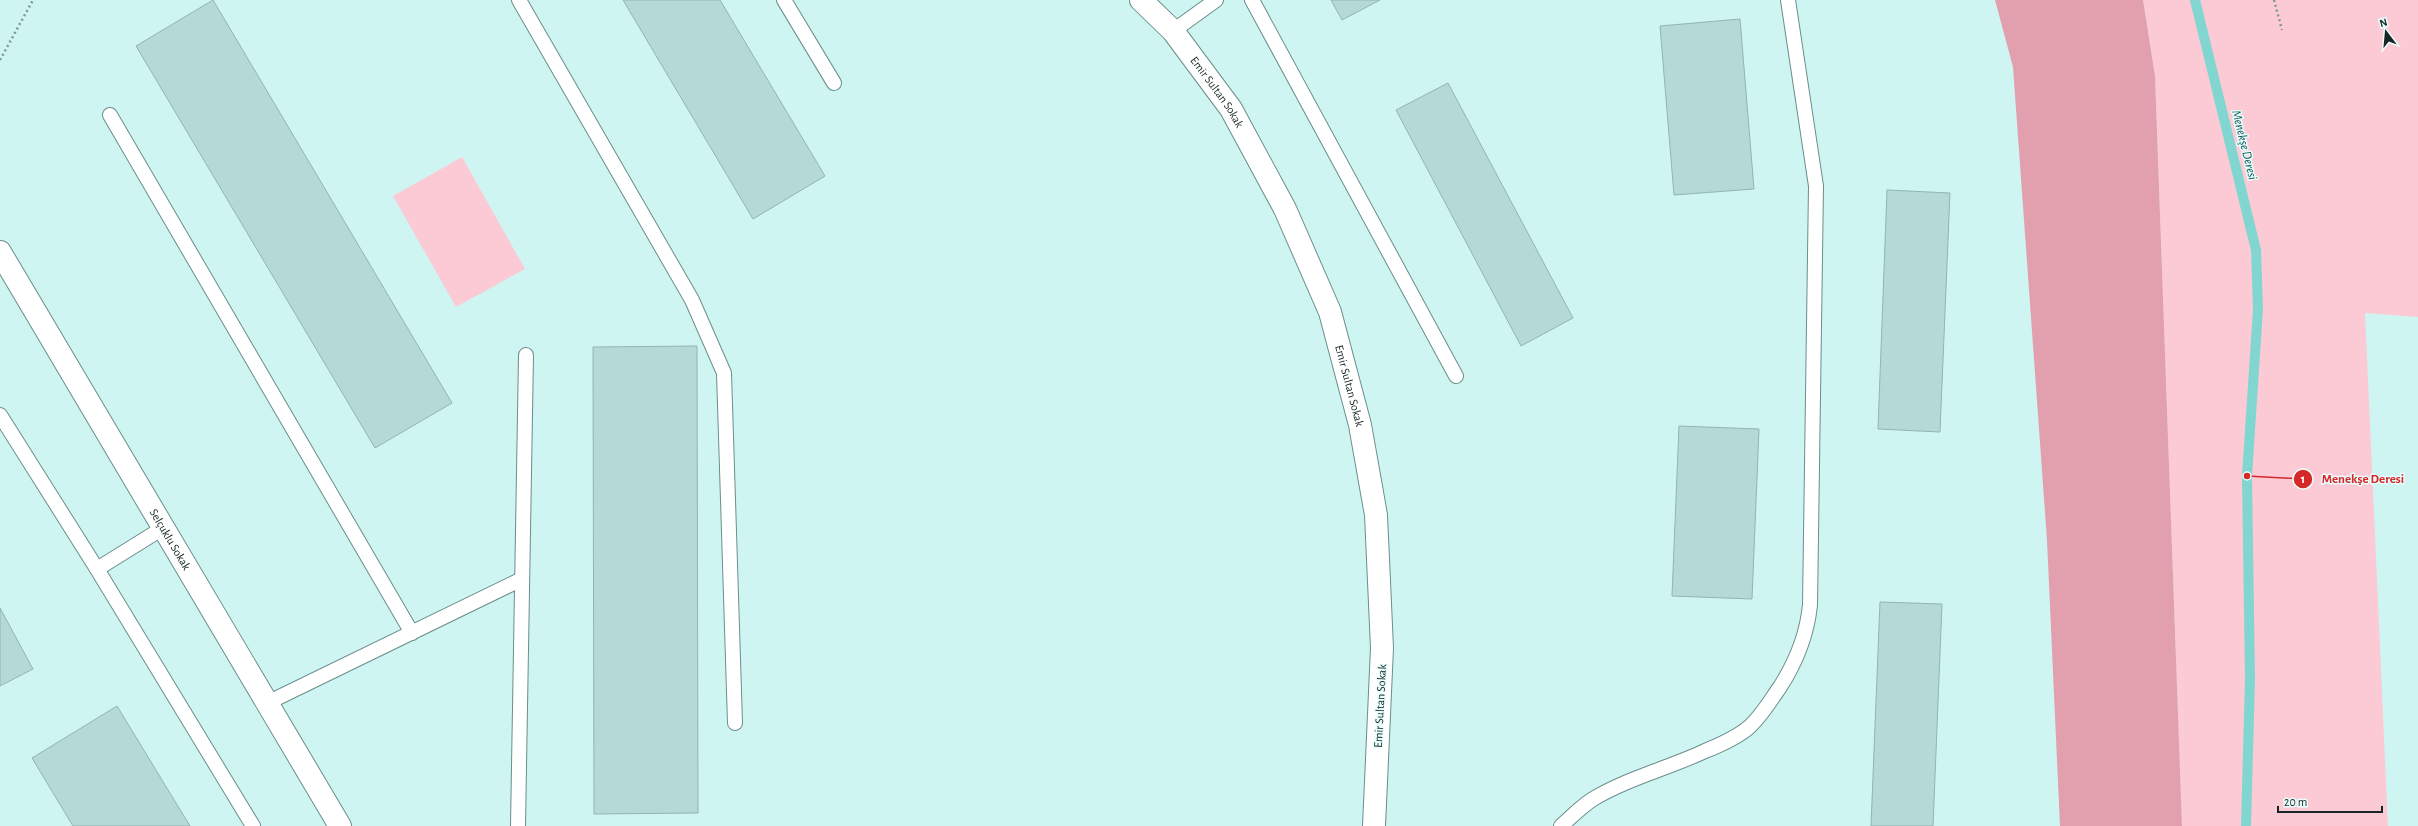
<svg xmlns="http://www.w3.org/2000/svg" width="2418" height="826" font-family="'Alegreya Sans',sans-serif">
<rect width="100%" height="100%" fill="#cef5f2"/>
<g fill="#fccad4">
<polygon points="2143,0 2418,0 2418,317 2365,313 2388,826 2182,826 2155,76"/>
<polygon points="462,157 525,269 456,307 393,196"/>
</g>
<polygon fill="#e29fae" points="1995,0 2143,0 2155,76 2182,826 2060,826 2047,540 2013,67"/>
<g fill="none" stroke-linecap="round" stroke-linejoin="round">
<polyline stroke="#82d6d2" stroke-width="10" points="2195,0 2256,250 2258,309 2247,476 2250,679 2246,826"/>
</g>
<g fill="#b4d9d7" stroke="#90b5b3">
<polygon points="213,0 452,403 375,448 136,46"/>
<polygon points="623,0 720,0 825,176 753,219"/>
<polygon points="1331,0 1380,0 1342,20"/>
<polygon points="1740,19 1754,189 1674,195 1660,26"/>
<polygon points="1448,83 1573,318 1521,346 1396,110"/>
<polygon points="1887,190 1950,193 1940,432 1878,429"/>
<polygon points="697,346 698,813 594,814 593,347"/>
<polygon points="1679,426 1759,429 1752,599 1672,596"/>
<polygon points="1880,602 1942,604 1933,826 1871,826"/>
<polygon points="0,608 33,669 0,686"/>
<polygon points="117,706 190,826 73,826 32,758"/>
</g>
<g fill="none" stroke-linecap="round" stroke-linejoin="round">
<defs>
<g id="lane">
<polyline points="519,0 692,300 724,373 735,723"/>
<polyline points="784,0 834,83"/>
<polyline points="1252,0 1456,376"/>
<polyline points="1173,31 1216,0"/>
<polyline points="110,115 412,633"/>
<polyline points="0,415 97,569 253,826"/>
<polyline points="97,569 163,528"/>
<polyline points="267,703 522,579"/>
<polyline points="518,826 526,355"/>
<path d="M 1561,826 C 1571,817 1582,806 1593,799 C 1628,778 1669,768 1705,751 C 1720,745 1736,738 1748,728 C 1761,717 1770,701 1780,687 C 1796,662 1807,635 1810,605 L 1816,186 L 1788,0"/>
</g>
<g id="street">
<path id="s1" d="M 1141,0 L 1173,31 L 1231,109 L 1285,209 L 1330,312 L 1360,425 L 1376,515 L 1382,648 L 1374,826"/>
<path id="s2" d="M 0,252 L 340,826"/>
</g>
</defs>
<use href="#lane" stroke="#6a8e8c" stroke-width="16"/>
<use href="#street" stroke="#6a8e8c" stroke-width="24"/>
<g stroke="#7d9897" stroke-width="2.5" stroke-dasharray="2 3" stroke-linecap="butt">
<polyline points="2274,0 2282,30"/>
<polyline points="0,60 33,0"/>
</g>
<use href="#lane" stroke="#fff" stroke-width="14"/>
<use href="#street" stroke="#fff" stroke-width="22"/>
</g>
<g text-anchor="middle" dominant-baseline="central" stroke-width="3" stroke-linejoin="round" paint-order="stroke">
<g font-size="12" fill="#172525" stroke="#e8fefd">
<text stroke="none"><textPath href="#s1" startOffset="120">Emir Sultan Sokak</textPath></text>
<text stroke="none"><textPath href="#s1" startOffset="444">Emir Sultan Sokak</textPath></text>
<text stroke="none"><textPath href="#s2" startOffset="334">Selçuklu Sokak</textPath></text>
<text transform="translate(1380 706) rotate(-87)">Emir Sultan Sokak</text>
</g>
<g font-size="13" font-style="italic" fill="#0d5755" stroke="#e8fefd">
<text transform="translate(2244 145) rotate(76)">Menekşe Deresi</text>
</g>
</g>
<path fill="none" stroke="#d62828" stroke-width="1.5" d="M2247 476L2303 479"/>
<g fill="#d62828" stroke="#e8fefd" stroke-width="1.5">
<circle cx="2247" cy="476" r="4"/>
<circle cx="2303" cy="479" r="10"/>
</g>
<g font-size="12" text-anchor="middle" font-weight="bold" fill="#fff">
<text x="2303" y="483">1</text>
</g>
<g font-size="13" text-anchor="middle" font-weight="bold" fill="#d62828" stroke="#e8fefd" stroke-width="3" stroke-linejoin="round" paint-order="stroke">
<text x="2363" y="483">Menekşe Deresi</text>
</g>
<g transform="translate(2386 32) rotate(344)" stroke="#e8fefd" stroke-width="3" paint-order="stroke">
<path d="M0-3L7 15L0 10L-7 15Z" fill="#172525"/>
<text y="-6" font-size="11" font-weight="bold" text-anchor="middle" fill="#172525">N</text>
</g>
<path d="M2278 806v6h104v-6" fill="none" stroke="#172525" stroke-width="2"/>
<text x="2284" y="806" font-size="12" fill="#172525" stroke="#e8fefd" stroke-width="3" paint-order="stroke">20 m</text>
</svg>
